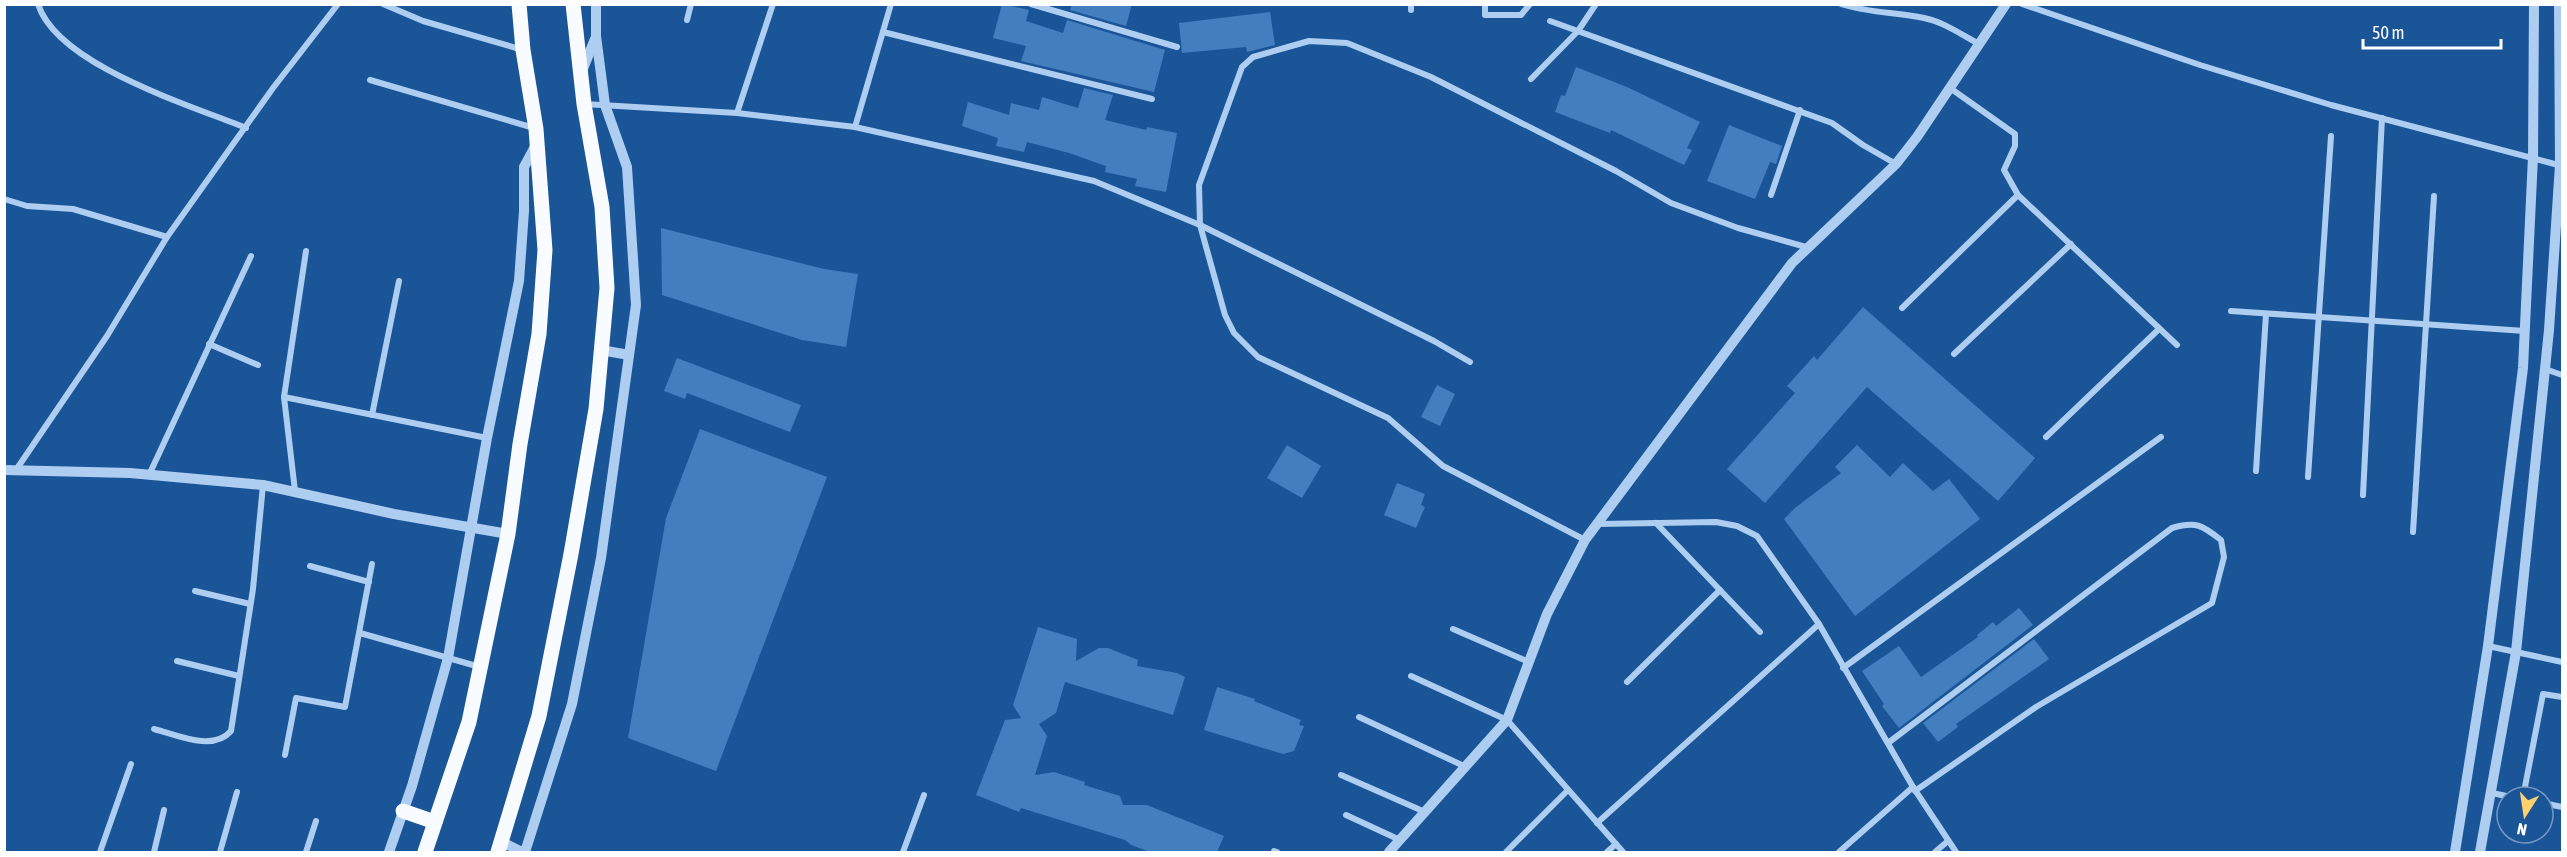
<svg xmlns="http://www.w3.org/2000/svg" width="2567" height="857" font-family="'Asap Condensed',sans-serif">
<rect width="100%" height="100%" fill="#1a5598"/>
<g fill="#437ebf">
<polygon points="1002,4 1029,10 1026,21 1063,33 1067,20 1165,50 1154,92 1021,61 1026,46 993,38"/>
<polygon points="1072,4 1132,4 1126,26 1070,10"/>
<polygon points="1270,12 1275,45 1247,52 1246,47 1182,53 1179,23"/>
<polygon points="1576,67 1627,87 1700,122 1687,148 1692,150 1684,165 1611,130 1610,133 1555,112 1561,95 1565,96"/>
<polygon points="1084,88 1113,95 1105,120 1146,130 1147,127 1177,133 1166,192 1135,186 1137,179 1105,172 1106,166 1069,153 1027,142 1024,152 996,146 998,138 962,126 968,102 1009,115 1011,103 1039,110 1042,97 1078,108"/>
<polygon points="1729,125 1782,146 1776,164 1770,162 1755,199 1707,181"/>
<polygon points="661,228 824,269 858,274 846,347 802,340 662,295"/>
<polygon points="1863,307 2035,458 1998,501 1867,387 1765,503 1727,469 1795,393 1787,386 1814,356 1817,360"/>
<polygon points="677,358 801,405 790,432 687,393 685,399 664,391"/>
<polygon points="1437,385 1455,394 1440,426 1421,417"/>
<polygon points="700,429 827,477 716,771 628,738 666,518"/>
<polygon points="1287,445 1321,466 1302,498 1267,478"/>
<polygon points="1857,445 1890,477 1903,463 1933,491 1949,479 1980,519 1855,616 1784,519 1795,508 1841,473 1835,467"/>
<polygon points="1397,483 1425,494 1421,505 1425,507 1416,528 1384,515"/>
<polygon points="2019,608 2033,625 1899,728 1882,706 1884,704 1862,671 1899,646 1921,677 1978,637 1977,635 1993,622 1996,626"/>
<polygon points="1038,627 1077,639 1076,661 1099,648 1108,648 1138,660 1137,666 1177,673 1185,677 1173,715 1065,682 1056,713 1039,724 1047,736 1035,775 1054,772 1085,782 1084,785 1120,796 1123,805 1147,805 1224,836 1217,852 1150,852 1131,845 1125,840 1021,808 1019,812 976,795 1005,720 1021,718 1013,705"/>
<polygon points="2034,639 2049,659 1956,724 1958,727 1938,742 1923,723"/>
<polygon points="1217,687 1255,699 1254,701 1301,720 1299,725 1304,726 1294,751 1283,754 1204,730"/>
</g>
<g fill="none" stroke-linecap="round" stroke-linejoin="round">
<g stroke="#aecef1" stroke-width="6">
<path d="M 38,4 C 57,65 190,105 246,128"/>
<polyline points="383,4 423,21 523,50"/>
<polyline points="1031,4 1177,47"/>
<polyline points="1411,4 1411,10"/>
<polyline points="1485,4 1485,15 1521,15 1530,4"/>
<path d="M 1841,4 C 1868,13 1896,12 1924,18 C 1944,22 1962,35 1979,44"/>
<polyline points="2022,4 2200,65 2331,105 2562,166"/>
<polyline points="687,20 691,4"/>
<polyline points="1550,21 1832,123 1863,145 1896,164"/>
<polyline points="883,32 1152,99"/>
<polyline points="1531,79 1578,31 1596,4"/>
<polyline points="370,80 534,128"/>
<polyline points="1950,88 2015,134 2015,146 2004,170 2018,195 2177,345"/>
<polyline points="584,104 737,113 855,127 1094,181 1200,225 1434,341 1470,362"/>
<polyline points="737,113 773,4"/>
<polyline points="855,127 891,4"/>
<polyline points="1771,195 1800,110"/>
<polyline points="4,199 27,206 73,209 167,237"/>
<polyline points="1902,308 2018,195"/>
<polyline points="2231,311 2525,331"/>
<polyline points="209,344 258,365"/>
<polyline points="1954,354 2071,244"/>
<polyline points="2545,369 2562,375"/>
<polyline points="284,397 487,438"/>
<polyline points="372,415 399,281"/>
<polyline points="2046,437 2159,329"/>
<polyline points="16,470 107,336 167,237 273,88 338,4"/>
<polyline points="2256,471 2266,314"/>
<polyline points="149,475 251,256"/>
<polyline points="2308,477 2331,136"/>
<polyline points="295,491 284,397 306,251"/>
<polyline points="2363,495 2382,118"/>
<polyline points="1656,523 1760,632"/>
<polyline points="1598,524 1716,522 1737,526 1757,536 1819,624 1913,787 1956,852"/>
<polyline points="2413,532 2434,196"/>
<polyline points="1585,540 1443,466 1388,418 1258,357 1234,333 1225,315 1200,225 1199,185 1242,67 1253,57 1309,41 1347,43 1431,77 1616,171 1671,203 1738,228 1806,247"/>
<polyline points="310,566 369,582"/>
<polyline points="195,591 250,604"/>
<polyline points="1453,629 1529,662"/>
<polyline points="360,633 480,667"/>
<polyline points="2488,646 2562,662"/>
<polyline points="177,661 239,676"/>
<polyline points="1843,668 2161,437"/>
<polyline points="1411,676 1507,720 1623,852"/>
<polyline points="1627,682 1720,590"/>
<polyline points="1359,717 1466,767"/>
<path d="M 154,729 C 177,735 213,752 231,731 L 253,589 L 263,485"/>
<path d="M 1888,743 L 2172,528 C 2196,521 2202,525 2221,540 L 2224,557 L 2212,603 L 2036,707 L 1915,791"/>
<polyline points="285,755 296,698 345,707 372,564"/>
<polyline points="1341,775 1425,812"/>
<polyline points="2492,793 2511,797"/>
<polyline points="2523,797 2543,694 2562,697"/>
<polyline points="2543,803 2562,807"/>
<polyline points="1346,815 1400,840"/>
<polyline points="1597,823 1819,624"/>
<polyline points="1274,851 1277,852"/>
<polyline points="100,852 131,764"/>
<polyline points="154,852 164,810"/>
<polyline points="220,852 237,792"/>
<polyline points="306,852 316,821"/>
<polyline points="903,852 924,795"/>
<polyline points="1506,852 1568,790"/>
<polyline points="1607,852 1616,844"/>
<polyline points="1839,852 1913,787"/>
<polyline points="1935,852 1948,841"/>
</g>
<g stroke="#aecef1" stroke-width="10">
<polyline points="582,71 595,39"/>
<polyline points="601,350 629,355"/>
<polyline points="4,470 130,473 263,485 394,514 508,534"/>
<polyline points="502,842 522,852"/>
<polyline points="389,852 412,786 448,658 487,438 519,281 524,211 524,167 537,143"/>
<polyline points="525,852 572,704 601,558 636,305 627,167 605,105 596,36 596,4"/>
<polyline points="1389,852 1507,720 1547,614 1585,540 1792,263 1896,164 1917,137 2006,4"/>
<polyline points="2455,852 2488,646 2523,368 2533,157 2534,4"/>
<polyline points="2480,852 2516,652 2549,330 2560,165 2559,4"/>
</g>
<g stroke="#f8fbff" stroke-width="15">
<polyline points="403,811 435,822"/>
<polyline points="425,852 469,722 508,534 520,444 539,334 545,250 536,129 523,50 519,4"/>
<polyline points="498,852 539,716 571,554 596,409 607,288 602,207 584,104 573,4"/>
</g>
</g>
<rect width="2567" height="857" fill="none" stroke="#ffffff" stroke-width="12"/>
<g transform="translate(2525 815) rotate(192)"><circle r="28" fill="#1a5598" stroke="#7699c1" stroke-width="1.5"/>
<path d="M0-4.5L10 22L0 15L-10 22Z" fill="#ffd16e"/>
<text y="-9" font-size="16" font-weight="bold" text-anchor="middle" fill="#ffffff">N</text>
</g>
<path d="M2363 39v9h138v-9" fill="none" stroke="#ffffff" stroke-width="3"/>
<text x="2372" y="39" font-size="18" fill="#ffffff" stroke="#1a5598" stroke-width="4.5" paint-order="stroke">50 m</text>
</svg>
